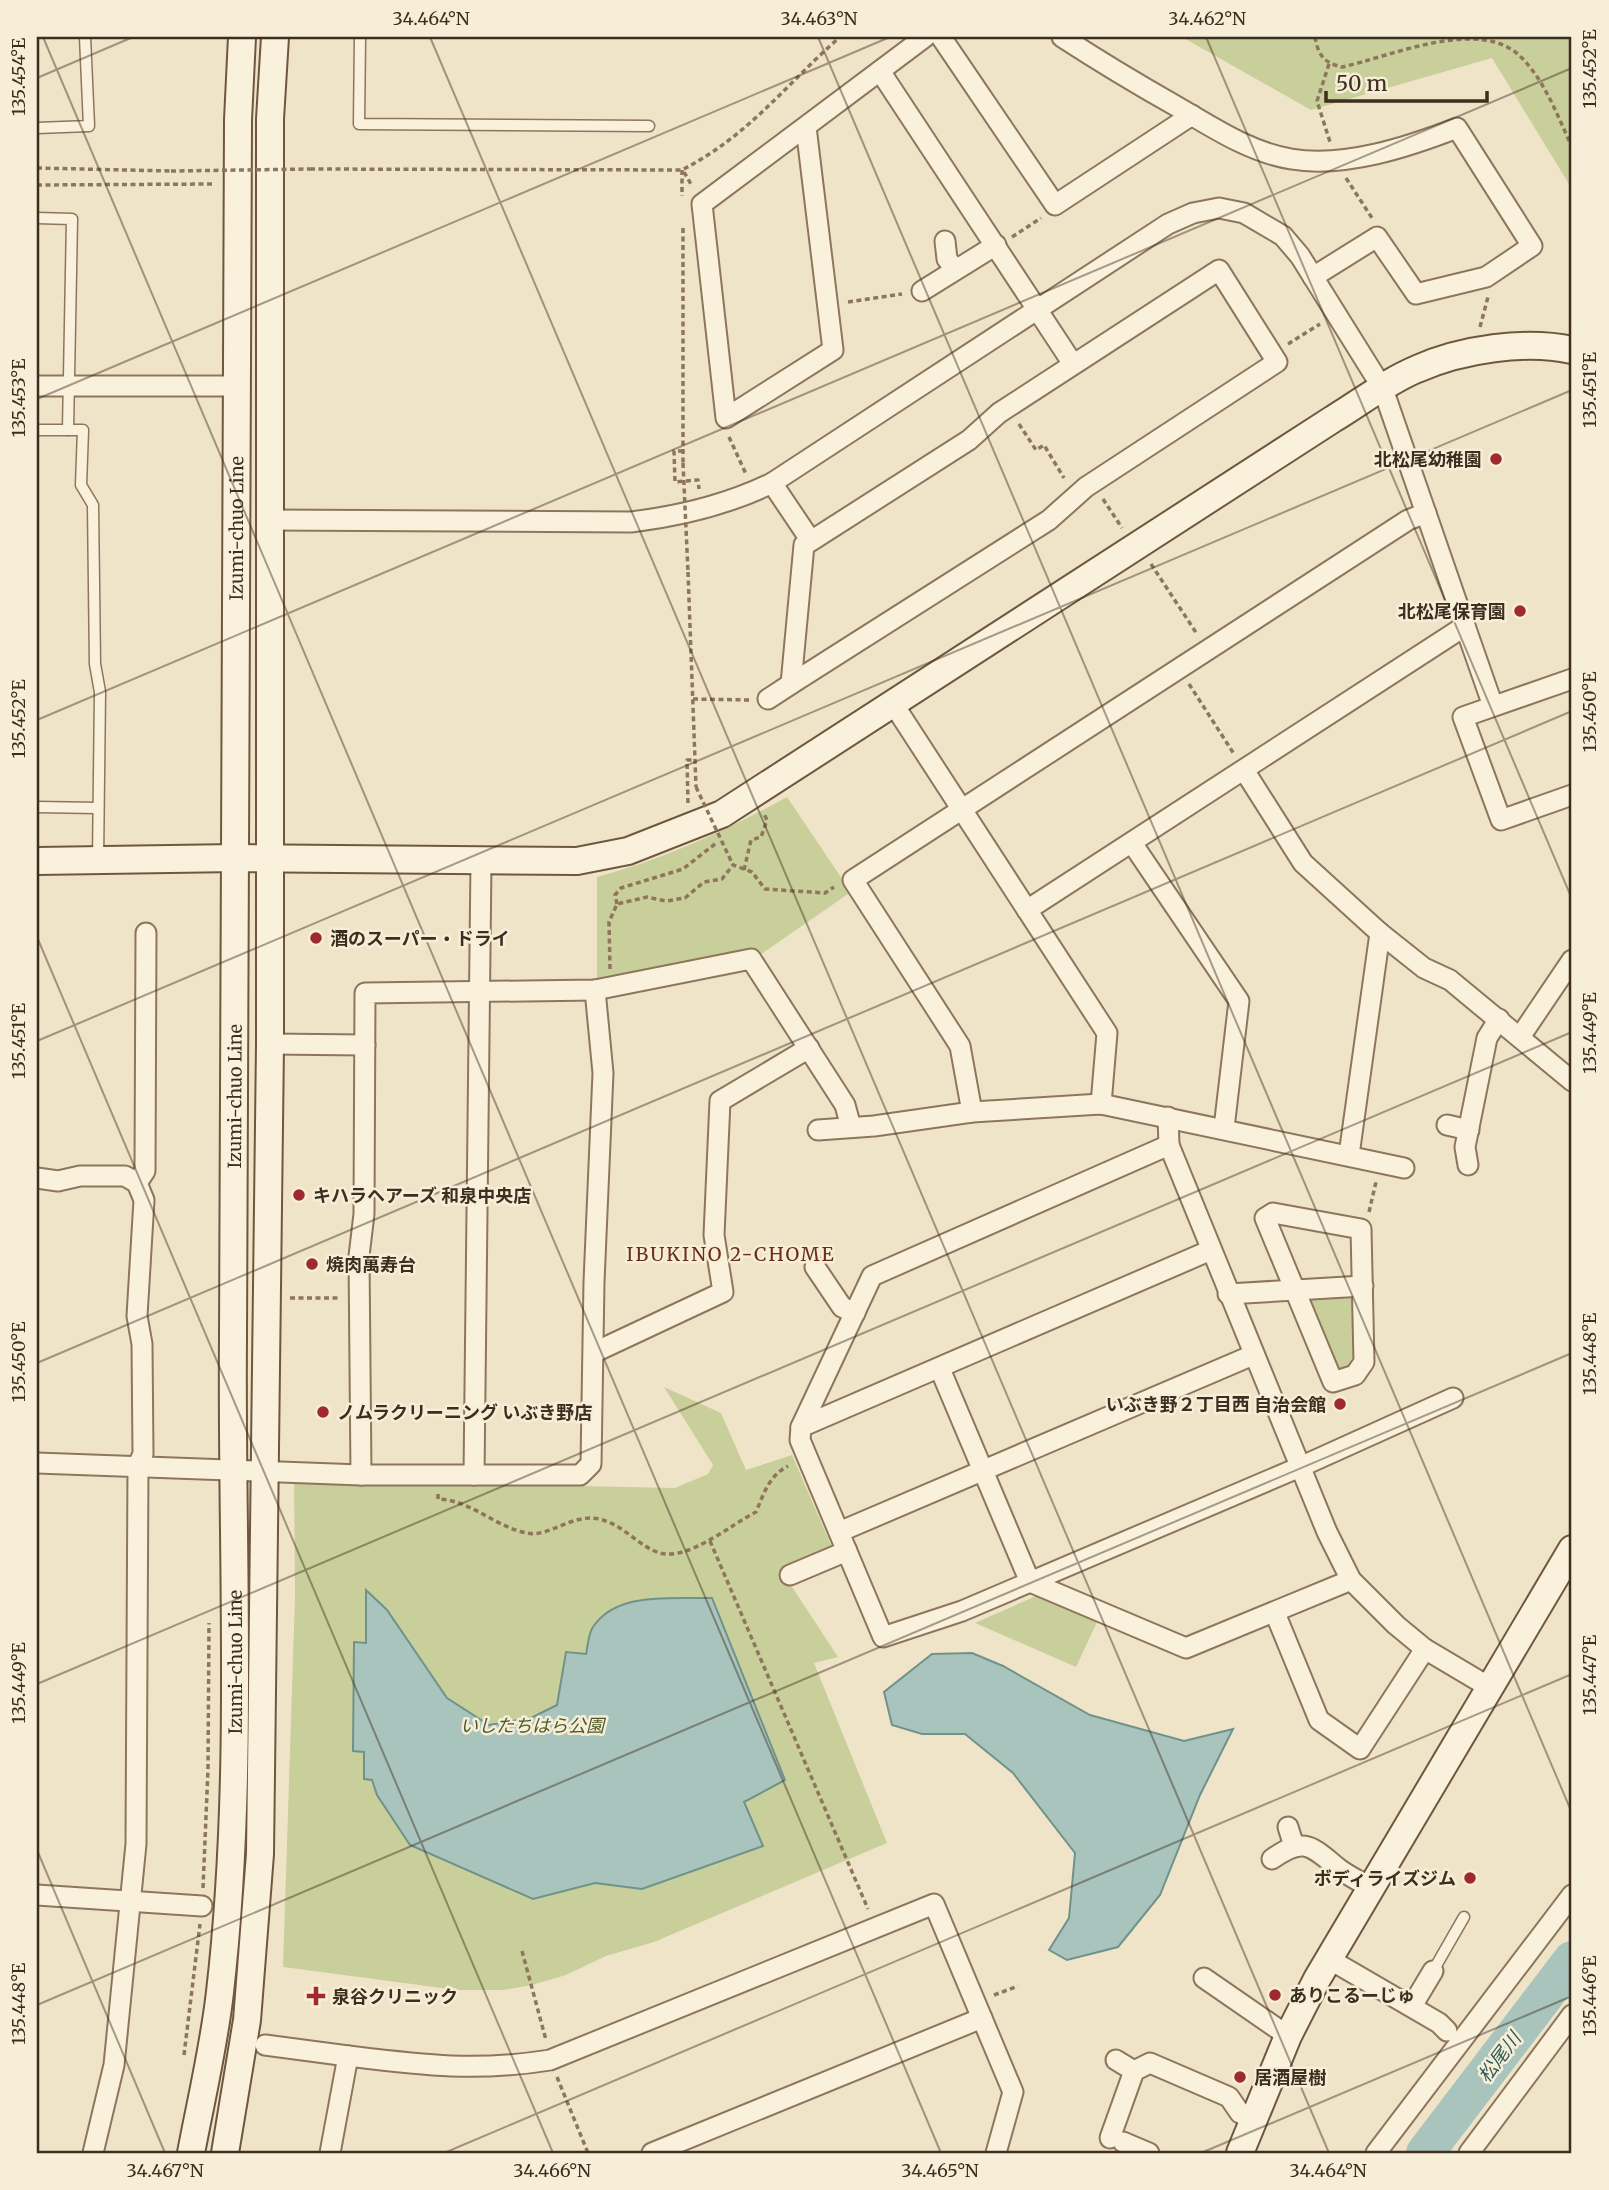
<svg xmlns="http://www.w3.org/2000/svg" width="1609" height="2190" font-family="Merriweather,'Noto Sans JP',serif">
<rect width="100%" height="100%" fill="#f0e4c8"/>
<g fill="#c9cf9b">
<polygon points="1182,37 1572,37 1572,189 1492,58 1311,110"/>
<path d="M 787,797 L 851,892 L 760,955 L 755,948 L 597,978 L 597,877 C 665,859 725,831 787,797 Z"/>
<polygon points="1345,1295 1356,1301 1357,1358 1351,1367 1341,1370 1333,1367 1308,1304 1315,1297"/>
<polygon points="664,1387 721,1413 746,1470 792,1455 831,1545 828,1550 781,1570 838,1657 814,1663 887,1843 654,1942 606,1956 566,1975 532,1985 503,1990 457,1990 283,1967 295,1596 294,1480 675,1488 708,1474 713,1465"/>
<polygon points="1038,1595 1098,1620 1076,1667 975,1623"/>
</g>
<g fill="#a9c4bc" stroke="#6f938a" stroke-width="2">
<path d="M 366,1590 L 387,1610 L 447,1698 L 489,1725 L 531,1718 L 557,1705 L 566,1652 L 586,1654 C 588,1646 588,1634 593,1627 C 617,1591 673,1599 712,1598 L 785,1780 L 744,1802 L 763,1846 L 642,1889 L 595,1883 L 533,1899 L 410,1845 L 377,1795 L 372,1780 L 364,1779 L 364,1752 L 353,1751 L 354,1642 L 366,1643 Z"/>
<polygon points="972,1653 1003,1666 1090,1715 1184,1741 1233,1729 1200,1795 1160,1895 1118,1947 1067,1960 1049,1950 1069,1918 1075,1853 1013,1773 965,1734 922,1734 892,1725 884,1692 932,1654"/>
</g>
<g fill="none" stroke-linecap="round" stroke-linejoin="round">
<polyline stroke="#a9c4bc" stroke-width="38" points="1425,2153 1572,1960"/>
<defs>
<g id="lane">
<polyline points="360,37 359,124 649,126"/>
<polyline points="37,128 89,126 85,37"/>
<polyline points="37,218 72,219 68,430"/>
<polyline points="37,430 83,430 81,485 93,505 95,664 100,692 98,860"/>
<polyline points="37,807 98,808"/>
<polyline points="1433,1971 1464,1917"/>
</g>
<g id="street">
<polyline points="941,37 1055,205 1192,115"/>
<path d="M 1062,37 C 1099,61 1137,84 1176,106 C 1212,127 1249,152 1291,159 C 1345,168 1408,147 1457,128 L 1532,246 L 1486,277 L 1416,294 L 1377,237 L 1313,277"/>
<polyline points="880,71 1073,364"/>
<polyline points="806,127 833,350 726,418 702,204 925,37"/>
<polyline points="945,241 947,259 954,268"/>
<polyline points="922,291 996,245"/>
<polyline points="37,386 236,386"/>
<polyline points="772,483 811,541 969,440 999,413 1219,270 1277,362 1086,487 1049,520 791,684 804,545 811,541"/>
<path d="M 269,520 L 631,522 C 681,516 727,505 772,483 L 1168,224 L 1193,213 L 1219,208 L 1244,213 L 1283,236 L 1300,256 L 1383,389 L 1465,626 L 1027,910"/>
<polyline points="1465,626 1493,706"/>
<polyline points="1572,679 1463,717 1501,820 1572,795"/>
<polyline points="768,699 791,684"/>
<polyline points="894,705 1107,1033 1101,1104"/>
<polyline points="1244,770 1303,863 1380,933 1424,968 1450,980 1572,1081"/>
<polyline points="1132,843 1239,1001 1224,1128"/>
<polyline points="1520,1037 1572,960"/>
<polyline points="270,1044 365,1045"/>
<polyline points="972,1112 960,1046 853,880 1408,520 1426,513"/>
<polyline points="1168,1117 1169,1145 1327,1532 1351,1580 1396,1625 1425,1649 1489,1687"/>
<polyline points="1447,1125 1469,1130"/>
<polyline points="818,1130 874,1126 972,1112 1101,1104 1404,1168"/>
<polyline points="1169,1145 872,1276 801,1427 800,1440 883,1637 962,1611 1300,1467 1453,1398"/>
<polyline points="1349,1155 1380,933"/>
<polyline points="1468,1165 1465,1147 1487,1038 1499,1019"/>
<polyline points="37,1178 58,1181 80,1176 125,1176 137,1183 144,1200 137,1316 142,1344 143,1454 138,1465 136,1844 114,2065 93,2153"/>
<polyline points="137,1183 145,1171 146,933"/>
<polygon points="1273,1213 1361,1229 1364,1362 1355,1375 1333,1382 1265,1218"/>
<polyline points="815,1267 842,1307 855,1313"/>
<polyline points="1228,1294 1363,1286"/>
<polyline points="595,1352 723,1292 714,1235 720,1101 809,1048"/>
<polyline points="940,1369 1030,1582 1186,1648 1351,1580"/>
<polyline points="801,1427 1211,1250"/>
<polyline points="37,1463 361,1475 580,1475 591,1464 594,1282 603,1073 595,990"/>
<polyline points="361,1475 359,1256 364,1214 365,993 595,990 751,959 845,1105 851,1127"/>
<polyline points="474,1475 481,862"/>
<polyline points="839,1532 1253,1355"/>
<polyline points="790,1575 847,1551"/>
<polyline points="1275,1613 1319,1720 1360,1749 1425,1649"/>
<polyline points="1288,1827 1294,1846"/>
<path d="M 1272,1859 C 1304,1836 1311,1846 1338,1868 C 1348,1876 1360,1881 1371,1888"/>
<polyline points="37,1895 202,1906"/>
<polyline points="1329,1959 1439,2023 1447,2031"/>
<polyline points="1204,1978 1288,2036"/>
<polyline points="1412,2006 1433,1971"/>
<polyline points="265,2045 348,2056"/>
<polyline points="1116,2060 1134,2071"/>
<polyline points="1110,2138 1134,2071 1150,2063 1229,2097 1240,2113 1254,2119"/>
<polyline points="1123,2142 1149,2153"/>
<path d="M 330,2153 L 348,2056 C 422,2065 476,2072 550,2060 L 934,1904 L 1013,2092 L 996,2153"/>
<polyline points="652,2153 982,2018"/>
<polyline points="1376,2153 1572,1895"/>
<polyline points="1469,2153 1572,2015"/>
</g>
<g id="secondary">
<path d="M 37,861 L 236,858 L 577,861 L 628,851 L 722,814 L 1333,419 C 1361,402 1388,381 1417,369 C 1462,349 1525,340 1572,350"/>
<path id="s1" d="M 191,2153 C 201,2100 214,2046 220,1992 C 245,1775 231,1555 233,1338 C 236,932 235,526 238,120 L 242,37"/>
<polyline points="225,2153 247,2020 260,1854 270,1044 270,119 275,37"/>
<polyline points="1240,2153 1288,2036 1317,1979 1572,1549"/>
</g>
</defs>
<use href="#lane" stroke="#8d765c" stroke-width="13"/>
<use href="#street" stroke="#8d765c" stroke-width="23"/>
<use href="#secondary" stroke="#6f573f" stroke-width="30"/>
<g stroke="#8d765c" stroke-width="3.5" stroke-dasharray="5 3.5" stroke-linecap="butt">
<path d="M 1315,37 C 1318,55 1324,63 1342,67 C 1390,57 1481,15 1522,58 C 1546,83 1558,117 1572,147"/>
<polyline points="1329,64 1317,101 1330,142"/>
<polyline points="37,168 171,171"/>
<path d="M 310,169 L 682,170 C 751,134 784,86 840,37"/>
<polyline points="682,170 682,196"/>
<polyline points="684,172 692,186"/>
<polyline points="1346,178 1372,218"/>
<polyline points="37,185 213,184"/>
<polyline points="683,228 683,463"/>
<polyline points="1012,237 1041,218"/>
<polyline points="848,302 902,294"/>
<polyline points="1480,327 1488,297"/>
<polyline points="1288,344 1320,324"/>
<polyline points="1019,424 1036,450 1044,445 1064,478"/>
<polyline points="729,437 746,474"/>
<polyline points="683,451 674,451 675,482 698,480 699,489"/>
<polyline points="1103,499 1122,528"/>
<polyline points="1151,564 1197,634"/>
<polyline points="688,572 696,787"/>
<polyline points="1189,684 1234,754"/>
<polyline points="693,699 750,700"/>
<polyline points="688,803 687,760 695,760"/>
<polyline points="744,870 751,840 761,837 767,820 764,814"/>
<polyline points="617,904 615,895 621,888 683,869 715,844"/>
<polyline points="610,969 609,922 617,904 647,897 666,901 685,898 704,882 722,879 733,865 752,872 765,889 825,893 834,887"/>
<polyline points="1369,1212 1376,1182"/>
<polyline points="290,1298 341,1298"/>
<path d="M 438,1494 L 438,1499 C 471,1500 495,1527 527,1533 C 549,1538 572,1513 599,1519 C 623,1524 639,1547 660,1553 C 688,1561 732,1524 756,1512 C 764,1493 769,1476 788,1466"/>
<polyline points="710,1541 868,1909"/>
<polyline points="203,1888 208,1769 209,1623"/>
<polyline points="522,1951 546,2040"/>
<polyline points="994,1995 1018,1986"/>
<polyline points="184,2055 200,1924"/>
<polyline points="557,2077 588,2153"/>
</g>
<use href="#lane" stroke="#faf1dc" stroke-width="10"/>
<use href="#street" stroke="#faf1dc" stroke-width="19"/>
<use href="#secondary" stroke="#faf1dc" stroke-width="26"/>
<g stroke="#8d765c" stroke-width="3.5" stroke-dasharray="5 3.5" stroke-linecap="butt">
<polyline points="171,171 310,169"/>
<polyline points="683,463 688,572"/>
<polyline points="696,787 733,865"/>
</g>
</g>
<path fill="none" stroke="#3d2e20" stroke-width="2" stroke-opacity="0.45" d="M 43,37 L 941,2153M 430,37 L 1329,2153M 818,37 L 1572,1813M 1206,37 L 1572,899M 37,78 L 133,37M 37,399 L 890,37M 37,720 L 1572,68M 37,937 L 553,2153M 37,1041 L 1572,390M 37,1363 L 1572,711M 37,1684 L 1572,1032M 37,1850 L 165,2153M 37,2005 L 1572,1353M 444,2153 L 1572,1674M 1201,2153 L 1572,1996"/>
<g fill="#9e2a2b" stroke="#f7eed8" stroke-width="2.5">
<circle cx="1496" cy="459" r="7"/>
<circle cx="1520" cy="611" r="7"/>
<circle cx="316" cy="938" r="7"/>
<circle cx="299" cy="1195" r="7"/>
<circle cx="312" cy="1264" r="7"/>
<circle cx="1340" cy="1404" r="7"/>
<circle cx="323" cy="1412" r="7"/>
<circle cx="1470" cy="1878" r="7"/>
<circle cx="1275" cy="1995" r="7"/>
<path d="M312.5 1985.5h7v7h7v7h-7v7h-7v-7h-7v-7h7z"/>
<circle cx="1240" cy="2077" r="7"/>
</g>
<g text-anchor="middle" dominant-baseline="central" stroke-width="5" stroke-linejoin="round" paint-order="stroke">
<g font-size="18" font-weight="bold" fill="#3d2e20" stroke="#f7eed8" text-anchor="start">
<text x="1482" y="459" text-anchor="end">北松尾幼稚園</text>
<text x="1506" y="611" text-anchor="end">北松尾保育園</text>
<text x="330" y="938">酒のスーパー・ドライ</text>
<text x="313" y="1195">キハラヘアーズ 和泉中央店</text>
<text x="326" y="1264">焼肉萬寿台</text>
<text x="1326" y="1404" text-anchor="end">いぶき野２丁目西 自治会館</text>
<text x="337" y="1412">ノムラクリーニング いぶき野店</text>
<text x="1456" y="1878" text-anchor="end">ボディライズジム</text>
<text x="1289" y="1995">ありこるーじゅ</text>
<text x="332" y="1996">泉谷クリニック</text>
<text x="1254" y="2077">居酒屋樹</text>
</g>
<g font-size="18" fill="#3d2e20" stroke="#f7eed8">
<text stroke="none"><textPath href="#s1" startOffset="1628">Izumi-chuo Line</textPath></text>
<text stroke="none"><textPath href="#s1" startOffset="1060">Izumi-chuo Line</textPath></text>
<text stroke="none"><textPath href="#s1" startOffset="494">Izumi-chuo Line</textPath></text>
</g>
<g font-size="18" font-style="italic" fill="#4d5a26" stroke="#f7eed8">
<text x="532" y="1725">いしたちはら公園</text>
</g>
<g font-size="19" letter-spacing="2" fill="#6b2e1e" stroke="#f7eed8">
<text x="731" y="1254">IBUKINO 2-CHOME</text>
</g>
<g font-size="19" font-style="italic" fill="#2f5d5a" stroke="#f7eed8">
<text transform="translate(1499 2057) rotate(-53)">松尾川</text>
</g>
</g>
<rect width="1609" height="2190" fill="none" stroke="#f7eed8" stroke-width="77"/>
<path d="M1326 91v10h161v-10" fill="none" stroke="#3d2e20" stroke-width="3.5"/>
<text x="1336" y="91" font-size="21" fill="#3d2e20" stroke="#f7eed8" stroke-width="5" paint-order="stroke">50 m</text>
<rect x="38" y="38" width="1532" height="2114" fill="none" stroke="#3d2e20" stroke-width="2.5"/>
<g font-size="18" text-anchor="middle" fill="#3d2e20">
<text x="431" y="25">34.464°N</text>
<text x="819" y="25">34.463°N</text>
<text x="1207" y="25">34.462°N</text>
<text transform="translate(1590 69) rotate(-90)" y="6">135.452°E</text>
<text transform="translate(19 77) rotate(-90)" y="6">135.454°E</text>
<text transform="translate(1590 390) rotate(-90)" y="6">135.451°E</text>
<text transform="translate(19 398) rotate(-90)" y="6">135.453°E</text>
<text transform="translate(1590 712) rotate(-90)" y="6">135.450°E</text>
<text transform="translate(19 719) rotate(-90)" y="6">135.452°E</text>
<text transform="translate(1590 1033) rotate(-90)" y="6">135.449°E</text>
<text transform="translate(19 1041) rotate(-90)" y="6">135.451°E</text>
<text transform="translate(1590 1354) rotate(-90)" y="6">135.448°E</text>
<text transform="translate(19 1362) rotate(-90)" y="6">135.450°E</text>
<text transform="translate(1590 1675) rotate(-90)" y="6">135.447°E</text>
<text transform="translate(19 1683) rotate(-90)" y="6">135.449°E</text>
<text transform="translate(1590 1996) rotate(-90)" y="6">135.446°E</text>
<text transform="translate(19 2004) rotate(-90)" y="6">135.448°E</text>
<text x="165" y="2177">34.467°N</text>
<text x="552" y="2177">34.466°N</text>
<text x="940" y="2177">34.465°N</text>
<text x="1328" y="2177">34.464°N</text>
</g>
</svg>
